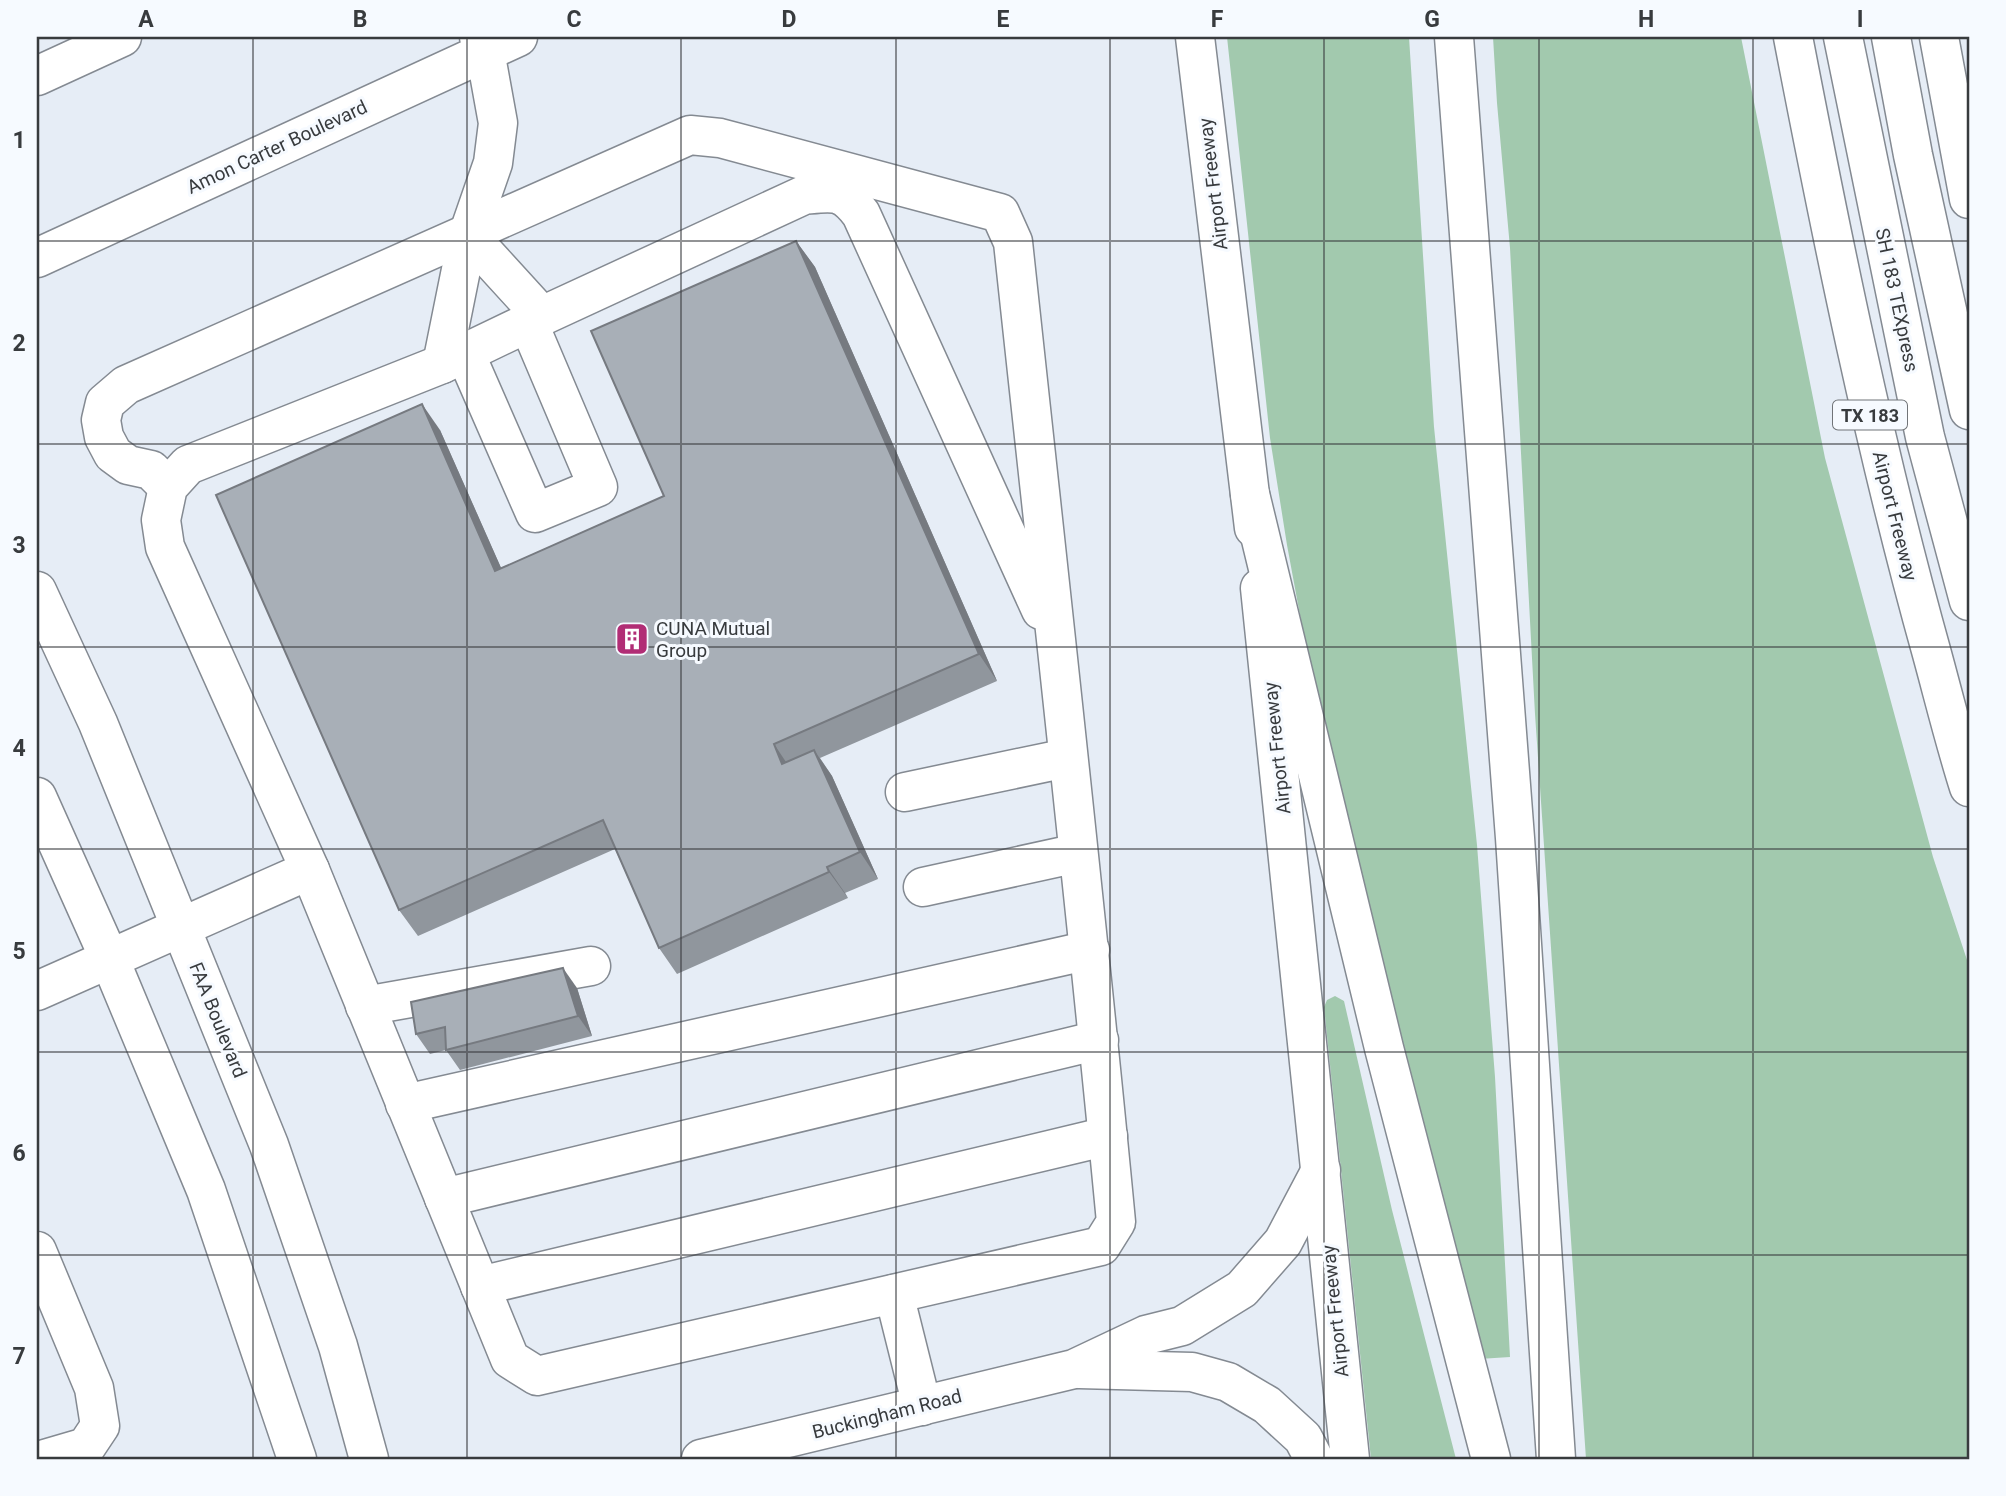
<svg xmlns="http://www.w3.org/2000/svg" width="2006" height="1496" font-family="Roboto,sans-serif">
<rect width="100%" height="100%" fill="#e6edf6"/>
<g fill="#a2c9ae">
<polygon points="1227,37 1409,37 1434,427 1477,845 1495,1077 1510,1357 1479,1359 1322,734 1287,545 1270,438"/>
<polygon points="1493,37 1741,37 1825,458 1933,857 1969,966 1969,1459 1586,1459 1535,714 1510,248 1497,103"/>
<polygon points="1335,996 1344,1001 1392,1210 1456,1459 1371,1459 1324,1007 1327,1000"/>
</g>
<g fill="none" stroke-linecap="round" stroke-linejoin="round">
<defs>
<g id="minor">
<polyline points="37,76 122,37"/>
<polyline points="468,235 542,316"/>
<polyline points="37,258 518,37"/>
<polyline points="465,353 535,513 598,487 528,322"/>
<polyline points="442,364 468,235 493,163 498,123 485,51 479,37"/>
<polyline points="37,591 98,723 269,1145 338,1346 369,1459"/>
<polyline points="905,792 1067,758"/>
<polyline points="37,797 110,960 206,1190 297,1459"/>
<path d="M 310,870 L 165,547 L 161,520 L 168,487 L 188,465 L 442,364 L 542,316 L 804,195 C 833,192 842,189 861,214 L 1041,610"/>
<polyline points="923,887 1078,853"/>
<path d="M 37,991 L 310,870 L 510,1359 L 537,1376 L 1101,1246 L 1116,1222 C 1085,895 1048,569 1013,242 L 1000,213 L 720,138 L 690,135 L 126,385 L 105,403 L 101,420 L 104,437 L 113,454 L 128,465 L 151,470 L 168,487"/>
<polyline points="365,1006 591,966"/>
<polyline points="405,1104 1090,950"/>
<polyline points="444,1198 1099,1040"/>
<polyline points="37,1251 94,1388 100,1426 86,1447 45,1459"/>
<polyline points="480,1286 1108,1136"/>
<polyline points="894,1294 922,1406"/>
<polyline points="1079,1369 1192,1372 1228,1382 1267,1405 1303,1438 1314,1459"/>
<polyline points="701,1459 1074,1369 1146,1335 1182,1326 1242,1289 1283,1242 1321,1170"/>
</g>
<g id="major">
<polyline points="1195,37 1254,528"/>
<polyline points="1260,588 1350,1459"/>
</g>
<g id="highway">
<polyline points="1454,37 1515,838 1556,1459"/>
<path d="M 1793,37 C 1833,244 1875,450 1932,654 C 1944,698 1955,743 1969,787"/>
<polyline points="1843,37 1925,437 1969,601"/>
<polyline points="1891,37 1913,155 1969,410"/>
<polyline points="1939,37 1969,199"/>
<polyline points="1250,494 1384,1048 1491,1459"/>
</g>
</defs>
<use href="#minor" stroke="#848a92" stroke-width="41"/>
<use href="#major" stroke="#848a92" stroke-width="41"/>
<use href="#highway" stroke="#848a92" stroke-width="41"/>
<use href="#minor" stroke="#fff" stroke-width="38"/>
<use href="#major" stroke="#fff" stroke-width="38"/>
<use href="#highway" stroke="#fff" stroke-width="38"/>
</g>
<g fill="#90969d">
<polygon points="796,241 815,267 997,681 820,758 832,776 878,879 845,893 848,898 677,974 659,948 615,849 418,936 399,910 440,430 501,568 664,496"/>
<polygon points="577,988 592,1036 460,1070 446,1050 430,1054 416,1034"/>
</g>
<g fill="#767a80">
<polygon points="796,241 815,267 997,681 979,654"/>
<polygon points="422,404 440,430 514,597 495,571"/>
<polygon points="774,744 792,771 782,764"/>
<polygon points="814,750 832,776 878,879 860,852"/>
<polygon points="827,867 845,893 848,898 829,872"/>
<polygon points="563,968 577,988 592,1036 578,1016"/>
</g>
<g fill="#a8afb7" stroke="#767a80" stroke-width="2">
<polygon points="796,241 979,654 774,744 782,764 814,750 860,852 827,867 829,872 659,948 603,820 399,910 216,495 422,404 495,571 664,496 591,331"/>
<polygon points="563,968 578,1016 446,1050 445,1027 416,1034 411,1002"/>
</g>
<path fill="none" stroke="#383b3e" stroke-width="2" stroke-opacity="0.55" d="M 253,37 L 253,1459M 467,37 L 467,1459M 681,37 L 681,1459M 896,37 L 896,1459M 1110,37 L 1110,1459M 1324,37 L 1324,1459M 1539,37 L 1539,1459M 1753,37 L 1753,1459M 37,241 L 1969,241M 37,444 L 1969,444M 37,647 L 1969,647M 37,849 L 1969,849M 37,1052 L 1969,1052M 37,1255 L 1969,1255"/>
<defs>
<symbol id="building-square" viewBox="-11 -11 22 22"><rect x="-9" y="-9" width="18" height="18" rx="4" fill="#b12d75" stroke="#f6faff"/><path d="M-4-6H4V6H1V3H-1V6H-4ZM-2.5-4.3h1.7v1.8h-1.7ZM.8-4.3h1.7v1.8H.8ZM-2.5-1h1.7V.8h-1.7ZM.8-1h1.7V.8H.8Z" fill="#fff"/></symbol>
</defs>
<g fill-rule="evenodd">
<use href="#building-square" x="613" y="620" width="38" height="38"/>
</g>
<g text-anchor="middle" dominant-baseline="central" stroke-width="6" stroke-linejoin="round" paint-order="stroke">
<rect fill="#f6faff" stroke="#717478" stroke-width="2" x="1833" y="400.5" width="74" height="29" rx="5"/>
<g font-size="18" font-weight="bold" fill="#383b3e">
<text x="1870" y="415">TX 183</text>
</g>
<g font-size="19" fill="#383b3e" stroke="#f6faff">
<text transform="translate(277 147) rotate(-25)">Amon Carter Boulevard</text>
<text transform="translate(1213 184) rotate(-97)">Airport Freeway</text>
<text transform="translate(1897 300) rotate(78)">SH 183 TEXpress</text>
<text transform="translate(1895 516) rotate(76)">Airport Freeway</text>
<text transform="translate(1277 748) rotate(-96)">Airport Freeway</text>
<text transform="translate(218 1020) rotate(68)">FAA Boulevard</text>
<text transform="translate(1335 1311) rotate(-96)">Airport Freeway</text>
<text transform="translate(887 1414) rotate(-14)">Buckingham Road</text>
</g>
<g font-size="19" fill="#383b3e" stroke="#f6faff" text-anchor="start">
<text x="656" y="628">CUNA Mutual<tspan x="656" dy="22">Group</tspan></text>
</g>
</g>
<rect width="2006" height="1496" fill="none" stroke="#f6faff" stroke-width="77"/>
<rect x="38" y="38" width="1930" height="1420" fill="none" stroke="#383b3e" stroke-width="2.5"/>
<g font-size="23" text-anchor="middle" font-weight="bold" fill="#383b3e">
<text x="146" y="27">A</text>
<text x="360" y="27">B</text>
<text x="574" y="27">C</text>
<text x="789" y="27">D</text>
<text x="1003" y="27">E</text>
<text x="1217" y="27">F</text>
<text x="1432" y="27">G</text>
<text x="1646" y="27">H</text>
<text x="1860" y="27">I</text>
<text x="19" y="148">1</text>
<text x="19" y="351">2</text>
<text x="19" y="553">3</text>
<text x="19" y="756">4</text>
<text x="19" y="959">5</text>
<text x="19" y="1161">6</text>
<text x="19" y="1364">7</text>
</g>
</svg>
